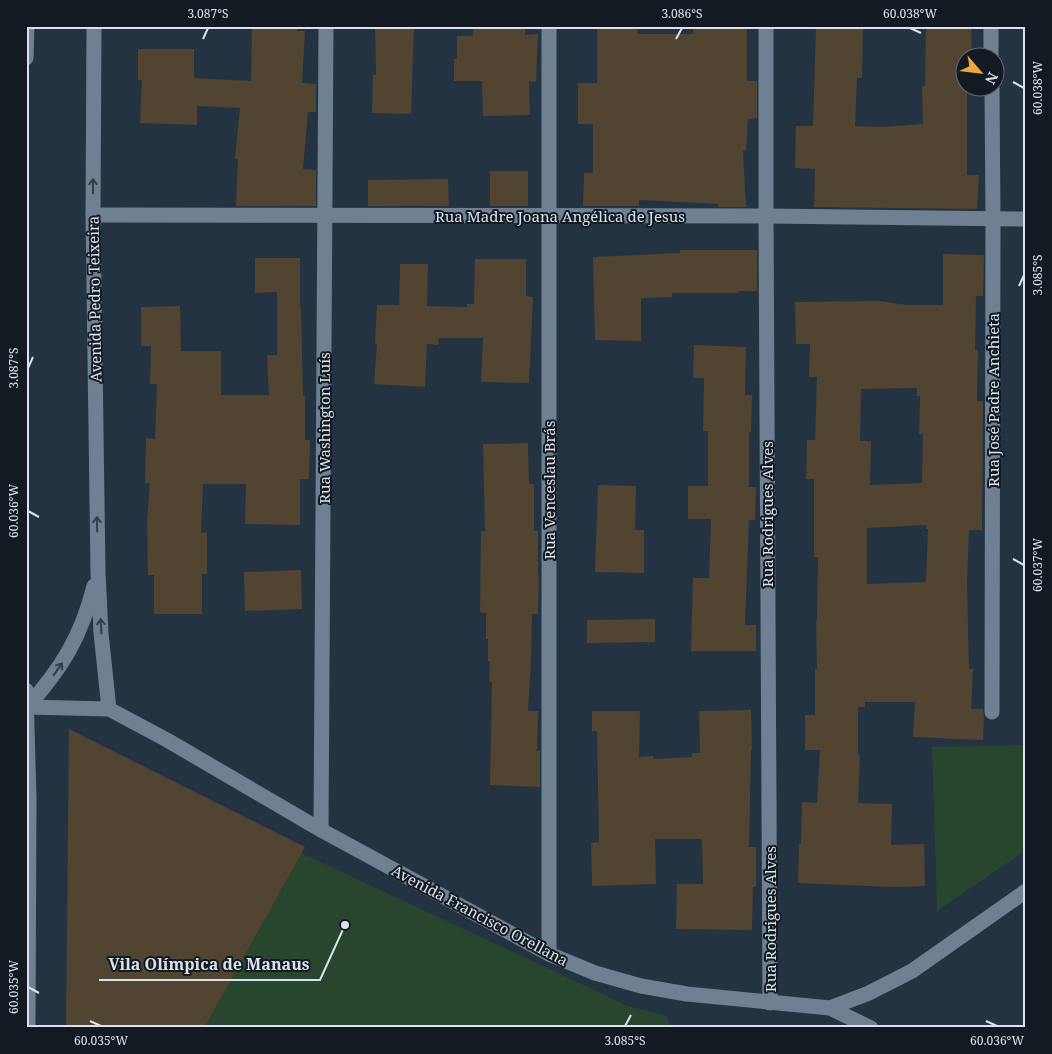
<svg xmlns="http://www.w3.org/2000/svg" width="1052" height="1054" font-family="'Noto Serif',serif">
<rect width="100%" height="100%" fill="#233342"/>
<g fill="#27462d">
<polygon points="1026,745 1026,850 937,911 932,747"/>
<polygon points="282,844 628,1006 667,1016 669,1028 176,1028"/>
</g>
<g fill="#514431" fill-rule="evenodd">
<polygon points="252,26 297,26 297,31 305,31 302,83 316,84 316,112 308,112 303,169 316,170 316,206 236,206 238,159 235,159 240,108 197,106 197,125 140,123 142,80 138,80 138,49 194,49 194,78 251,81"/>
<polygon points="375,26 414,26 411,114 372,113 373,75 376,75"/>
<polygon points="474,26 525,26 525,35 538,34 536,82 529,81 530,115 483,116 482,81 454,81 454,59 457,59 457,36 473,36"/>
<polygon points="597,26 638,26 637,34 693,34 693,26 747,26 747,81 757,81 757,118 748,119 746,150 743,150 746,207 718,207 718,204 639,200 639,206 583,206 584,173 593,173 593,124 578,124 578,83 597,83"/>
<polygon points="816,26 863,26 862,78 857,78 855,126 883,127 923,124 922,86 925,86 926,26 971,26 972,58 964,58 964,88 967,88 967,175 979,175 977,209 814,207 815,169 795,168 796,126 813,126"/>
<rect x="490" y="171" width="38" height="35"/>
<polygon points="448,179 449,206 368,206 368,180"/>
<polygon points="680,250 757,250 757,291 739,291 739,293 672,293 672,297 641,298 641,341 595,340 593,257 680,253"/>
<path d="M 943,254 L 984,255 L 983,296 L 976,296 L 975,350 L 978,350 L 977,401 L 983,401 L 982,530 L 969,530 L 967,581 L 969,669 L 973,669 L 971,709 L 983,709 L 984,717 L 983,740 L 913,737 L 915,702 L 865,702 L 865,707 L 858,707 L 858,755 L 860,756 L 858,803 L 892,804 L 891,845 L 924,844 L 925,886 L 893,887 L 798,883 L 799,844 L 801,844 L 802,802 L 817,803 L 820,750 L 805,750 L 805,715 L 815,715 L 815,669 L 817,669 L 816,621 L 817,621 L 818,557 L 814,557 L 814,479 L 806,479 L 807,440 L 815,440 L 817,377 L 809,377 L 810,344 L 796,344 L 795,302 L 879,301 L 907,305 L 943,305 ZM 917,388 L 917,396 L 920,396 L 919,434 L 923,434 L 922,483 L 870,485 L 871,441 L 860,441 L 861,389 ZM 926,525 L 926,529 L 928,529 L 926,582 L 867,584 L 867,528 Z"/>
<polygon points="255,258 300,258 300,308 301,308 303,396 305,396 305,440 310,440 309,479 300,479 300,525 245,524 246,484 203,484 201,533 207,532 207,574 202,574 202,614 154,614 154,575 148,575 147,522 150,483 145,483 146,438 155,439 157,384 150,384 151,346 141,346 141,307 180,306 181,351 221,351 221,395 269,395 267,355 277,355 277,292 255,293"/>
<polygon points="475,259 526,259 526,296 533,297 529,383 481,382 483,338 439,338 438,345 427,344 425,387 374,384 377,344 375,344 377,305 399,305 400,264 428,264 427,306 467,307 467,304 474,304"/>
<polygon points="694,345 746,347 745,395 752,395 751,432 749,432 749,487 756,487 755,520 749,520 745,625 756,625 756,651 691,651 693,578 709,578 711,519 688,519 688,486 708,486 708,431 703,431 704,378 693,378"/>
<polygon points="528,443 529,484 534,484 534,531 538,531 538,575 539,575 538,614 532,614 531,661 528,711 538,711 537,751 540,751 540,787 490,785 492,682 489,682 490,661 488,661 488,639 486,639 486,613 480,612 481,531 485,531 483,444"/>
<polygon points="598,485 636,486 635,530 644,530 644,573 595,572"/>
<polygon points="301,570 302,609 245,611 244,572"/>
<polygon points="655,619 655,642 587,643 587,620"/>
<polygon points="751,710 752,750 751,750 749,847 756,847 756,887 753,887 752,930 676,929 677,884 703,884 702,839 655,839 656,884 592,886 591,843 599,842 597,731 592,731 592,711 640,711 639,757 653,756 653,759 692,757 692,753 700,753 699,711"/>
<polygon points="69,729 305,847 204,1028 66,1028"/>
</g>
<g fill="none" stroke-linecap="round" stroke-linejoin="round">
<g stroke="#6e8092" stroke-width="15">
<polyline points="94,26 93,215 98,572 101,633 109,709"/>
<polyline points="766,26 766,216 770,1003"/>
<polyline points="991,26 991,58"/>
<polyline points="26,58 27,26"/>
<polyline points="992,88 993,219 992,712"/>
<polyline points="93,215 766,216 1026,219"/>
<polyline points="26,690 29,799 28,1028"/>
<polyline points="27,707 109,709 167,740 321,830 549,954 595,973 641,986 687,994 830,1008 869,993 912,971 1026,891"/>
<path d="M 27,707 C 62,668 81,637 94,586"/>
<polyline points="321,830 326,26"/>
<polyline points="549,954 549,26"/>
<polyline points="830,1008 871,1028"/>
</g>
</g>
<defs><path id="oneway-shaft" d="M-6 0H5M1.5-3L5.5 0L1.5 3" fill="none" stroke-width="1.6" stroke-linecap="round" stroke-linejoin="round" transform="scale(1.25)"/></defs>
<g stroke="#333e49">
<use href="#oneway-shaft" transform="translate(93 186) rotate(-90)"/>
<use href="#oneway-shaft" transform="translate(97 524) rotate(-91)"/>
<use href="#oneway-shaft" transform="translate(101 626) rotate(-93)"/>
<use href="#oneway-shaft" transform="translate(58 669) rotate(-55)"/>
</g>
<path fill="none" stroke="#d9e3ed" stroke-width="2" d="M 910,28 L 921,33M 203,39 L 208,28M 676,39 L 682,28M 1013,82 L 1024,88M 1019,286 L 1024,275M 28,368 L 33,357M 28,511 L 39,517M 1013,559 L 1024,565M 28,987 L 39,993M 90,1021 L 101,1026M 986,1021 L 997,1026M 625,1026 L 631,1015"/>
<g text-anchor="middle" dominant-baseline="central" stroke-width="4" stroke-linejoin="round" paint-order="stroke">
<g font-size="15" fill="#d9e3ed" stroke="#131a21">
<text x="560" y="216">Rua Madre Joana Angélica de Jesus</text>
<text transform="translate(94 299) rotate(-91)">Avenida Pedro Teixeira</text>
<text transform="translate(993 400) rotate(-90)">Rua José Padre Anchieta</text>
<text transform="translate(324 428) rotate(-90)">Rua Washington Luís</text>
<text transform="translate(549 490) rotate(-90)">Rua Venceslau Brás</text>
<text transform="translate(767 514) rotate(-90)">Rua Rodrigues Alves</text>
<text transform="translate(480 915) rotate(28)">Avenida Francisco Orellana</text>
<text transform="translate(770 919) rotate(-90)">Rua Rodrigues Alves</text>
</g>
</g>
<path fill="none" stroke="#d9e3ed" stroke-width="2" d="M345 925L320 980H99"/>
<circle fill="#d9e3ed" stroke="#131a21" stroke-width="2" cx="345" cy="925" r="5"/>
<g font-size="16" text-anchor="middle" font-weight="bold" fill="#d9e3ed" stroke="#131a21" stroke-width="4" stroke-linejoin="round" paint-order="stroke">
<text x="209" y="970">Vila Olímpica de Manaus</text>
</g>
<rect width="1052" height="1054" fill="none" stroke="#131a21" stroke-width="55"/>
<g transform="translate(980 72) rotate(118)"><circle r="24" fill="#131a21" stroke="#626a73"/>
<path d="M0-4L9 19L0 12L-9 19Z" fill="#eea73c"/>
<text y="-8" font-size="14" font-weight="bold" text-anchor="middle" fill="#d9e3ed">N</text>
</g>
<rect x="28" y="28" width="996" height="998" fill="none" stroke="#d9e3ed" stroke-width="2"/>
<g font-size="12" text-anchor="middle" fill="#d9e3ed">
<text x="208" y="18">3.087°S</text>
<text x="682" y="18">3.086°S</text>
<text x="910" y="18">60.038°W</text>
<text transform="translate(1038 88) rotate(-90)" y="4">60.038°W</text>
<text transform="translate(1038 275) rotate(-90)" y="4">3.085°S</text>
<text transform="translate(14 368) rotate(-90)" y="4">3.087°S</text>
<text transform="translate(14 511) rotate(-90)" y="4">60.036°W</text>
<text transform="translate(1038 565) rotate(-90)" y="4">60.037°W</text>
<text transform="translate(14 987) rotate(-90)" y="4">60.035°W</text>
<text x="101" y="1045">60.035°W</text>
<text x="625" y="1045">3.085°S</text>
<text x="997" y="1045">60.036°W</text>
</g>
</svg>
